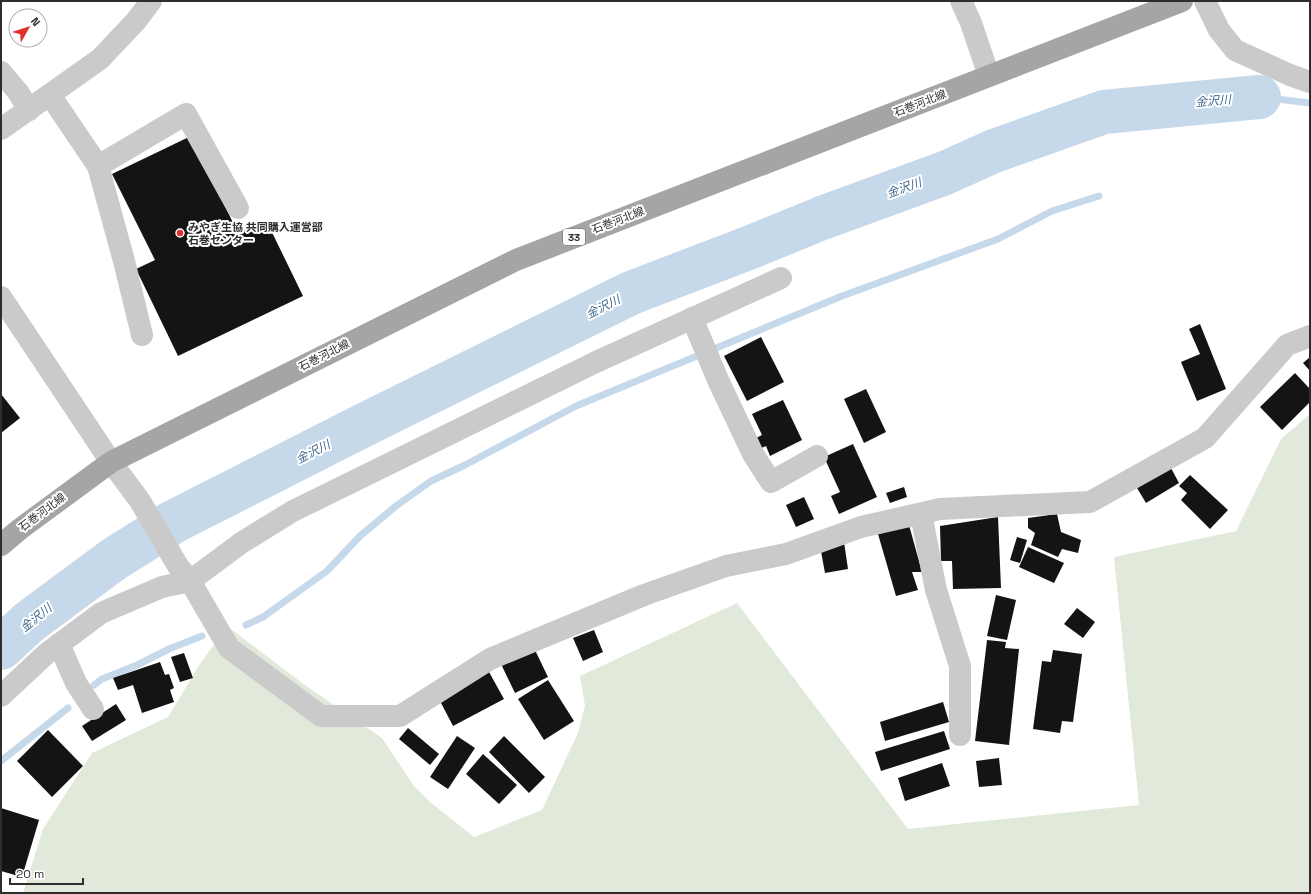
<svg xmlns="http://www.w3.org/2000/svg" width="1311" height="894" font-family="'Space Grotesk','Noto Sans JP',sans-serif">
<rect width="100%" height="100%" fill="#fff"/>
<polygon fill="#e1eada" points="1310,414 1310,893 23,893 43,829 92,753 168,717 198,667 227,626 302,683 382,738 414,786 430,802 474,837 542,810 578,733 585,706 580,676 737,603 908,829 1139,805 1114,557 1236,531 1281,439"/>
<g fill="none" stroke-linecap="round" stroke-linejoin="round">
<g stroke="#c6d9ea" stroke-width="7">
<polyline points="1259,97 1310,103"/>
<polyline points="246,625 263,617 327,571 360,536 396,506 431,481 465,465 576,406 842,296 998,239 1052,211 1099,196"/>
<polyline points="94,685 102,679 137,665 169,649 202,636"/>
<polyline points="1,761 68,708"/>
</g>
<polyline stroke="#c6d9ea" stroke-width="44" points="1,648 29,622 114,559 173,522 362,426 631,293 751,247 822,218 945,173 994,151 1104,112 1259,97"/>
</g>
<g fill="#141414">
<polygon points="191,136 238,233 266,220 303,296 178,356 136,269 155,260 112,174"/>
<polygon points="1200,324 1226,389 1197,401 1181,362 1200,354 1189,329"/>
<polygon points="761,337 784,382 747,401 724,356"/>
<polygon points="1310,357 1310,371 1303,363"/>
<polygon points="1295,373 1310,389 1310,402 1282,430 1260,407"/>
<polygon points="866,389 886,432 864,443 844,399"/>
<polygon points="1,394 20,418 1,433"/>
<polygon points="783,400 802,440 770,456 766,446 759,449 754,439 762,435 752,414"/>
<polygon points="853,444 877,497 839,514 831,496 840,492 824,457"/>
<polygon points="1171,468 1179,483 1146,503 1137,488"/>
<polygon points="1190,475 1228,510 1210,529 1181,500 1187,493 1179,486"/>
<polygon points="904,487 907,497 890,503 886,493"/>
<polygon points="804,497 814,519 796,527 786,505"/>
<polygon points="1057,514 1061,532 1081,540 1078,553 1062,549 1058,557 1031,545 1035,533 1028,528 1028,518"/>
<polygon points="998,517 1001,588 953,589 952,561 941,561 940,526"/>
<polygon points="909,525 922,572 912,572 918,590 896,596 878,534"/>
<polygon points="1017,537 1027,540 1020,563 1010,560"/>
<polygon points="844,542 848,569 825,573 820,546"/>
<polygon points="1028,547 1064,563 1054,583 1019,567"/>
<polygon points="996,595 1016,600 1007,640 987,636"/>
<polygon points="1077,608 1095,622 1083,638 1064,624"/>
<polygon points="594,630 603,652 583,661 573,638"/>
<polygon points="987,640 1006,642 1005,648 1019,649 1009,745 975,741"/>
<polygon points="534,648 548,677 515,693 501,664"/>
<polygon points="1053,650 1082,654 1073,722 1062,721 1060,733 1033,729 1042,661 1051,662"/>
<polygon points="184,653 193,678 180,682 171,657"/>
<polygon points="160,662 165,675 169,674 174,688 170,690 174,702 142,713 133,685 118,690 113,678"/>
<polygon points="489,672 504,699 453,726 439,699"/>
<polygon points="548,680 574,721 544,740 518,699"/>
<polygon points="943,702 949,722 885,741 880,722"/>
<polygon points="116,704 126,720 92,741 82,726"/>
<polygon points="408,728 439,754 430,765 399,739"/>
<polygon points="48,730 83,766 52,797 17,761"/>
<polygon points="944,731 950,749 881,771 875,752"/>
<polygon points="457,736 475,748 448,789 430,777"/>
<polygon points="504,736 545,777 529,793 489,752"/>
<polygon points="483,754 517,785 499,804 466,774"/>
<polygon points="999,758 1002,785 979,787 976,761"/>
<polygon points="942,763 950,786 905,801 898,778"/>
<polygon points="1,808 39,820 22,877 1,871"/>
</g>
<g fill="none" stroke-linecap="round" stroke-linejoin="round">
<g stroke="#cacaca" stroke-width="22">
<polyline points="961,1 971,23 989,76"/>
<polyline points="1205,1 1219,30 1235,50 1290,75 1310,82"/>
<polyline points="1,72 18,92 29,110"/>
<polyline points="50,95 98,166 186,114 238,208"/>
<polyline points="1,129 100,59 136,21 151,1"/>
<polyline points="98,166 124,261 142,335"/>
<polyline points="1,297 111,462 140,501 178,566 190,581 229,648 321,716 400,716 490,659 644,595 726,566 786,554 861,527 940,509 1090,502 1205,438 1287,345 1310,336"/>
<polyline points="692,318 718,380 753,454 771,482 817,456"/>
<polyline points="921,514 936,590 960,666 960,735"/>
<polyline points="59,644 76,683 93,709"/>
<polyline points="1,696 46,654 101,613 162,587 190,581 241,543 293,511 596,362 781,278"/>
</g>
<polyline stroke="#a5a5a5" stroke-width="22" points="1,545 20,529 111,462 516,260 1182,1"/>
</g>
<circle fill="#e3302f" stroke="#fff" stroke-width="1.5" cx="180" cy="233" r="4"/>
<g text-anchor="middle" dominant-baseline="central" stroke-width="4" stroke-linejoin="round" paint-order="stroke">
<rect fill="#fff" stroke="#6c6c6c" stroke-width="1" x="563" y="229" width="22" height="16" rx="3"/>
<g font-size="10" font-weight="bold" fill="#2d2d2d">
<text x="574" y="237">33</text>
</g>
<g font-size="11" fill="#2d2d2d" stroke="#fff">
<text transform="translate(920 103) rotate(-21)">石巻河北線</text>
<text transform="translate(618 220) rotate(-21)">石巻河北線</text>
<text transform="translate(324 355) rotate(-27)">石巻河北線</text>
<text transform="translate(42 512) rotate(-37)">石巻河北線</text>
</g>
<g font-size="11" font-weight="bold" fill="#2d2d2d" stroke="#fff" text-anchor="start">
<text x="188" y="227">みやぎ生協 共同購入運営部<tspan x="188" dy="13">石巻センター</tspan></text>
</g>
<g font-size="12" font-style="italic" fill="#3c678e" stroke="#fff">
<text transform="translate(1213 101) rotate(-5)">金沢川</text>
<text transform="translate(904 188) rotate(-20)">金沢川</text>
<text transform="translate(603 307) rotate(-27)">金沢川</text>
<text transform="translate(313 452) rotate(-27)">金沢川</text>
<text transform="translate(36 618) rotate(-39)">金沢川</text>
</g>
</g>
<rect width="1311" height="894" fill="none" stroke="#2d2d2d" stroke-width="4"/>
<g transform="translate(28 28) rotate(51)"><circle r="19" fill="#ffffff" stroke="#ababab"/>
<path d="M0-3L7 15L0 10L-7 15Z" fill="#e3302f"/>
<text y="-6" font-size="11" font-weight="bold" text-anchor="middle" fill="#2d2d2d">N</text>
</g>
<path d="M10 878v6h73v-6" fill="none" stroke="#2d2d2d" stroke-width="2"/>
<text x="16" y="878" font-size="12" fill="#2d2d2d" stroke="#ffffff" stroke-width="3" paint-order="stroke">20 m</text>
</svg>
